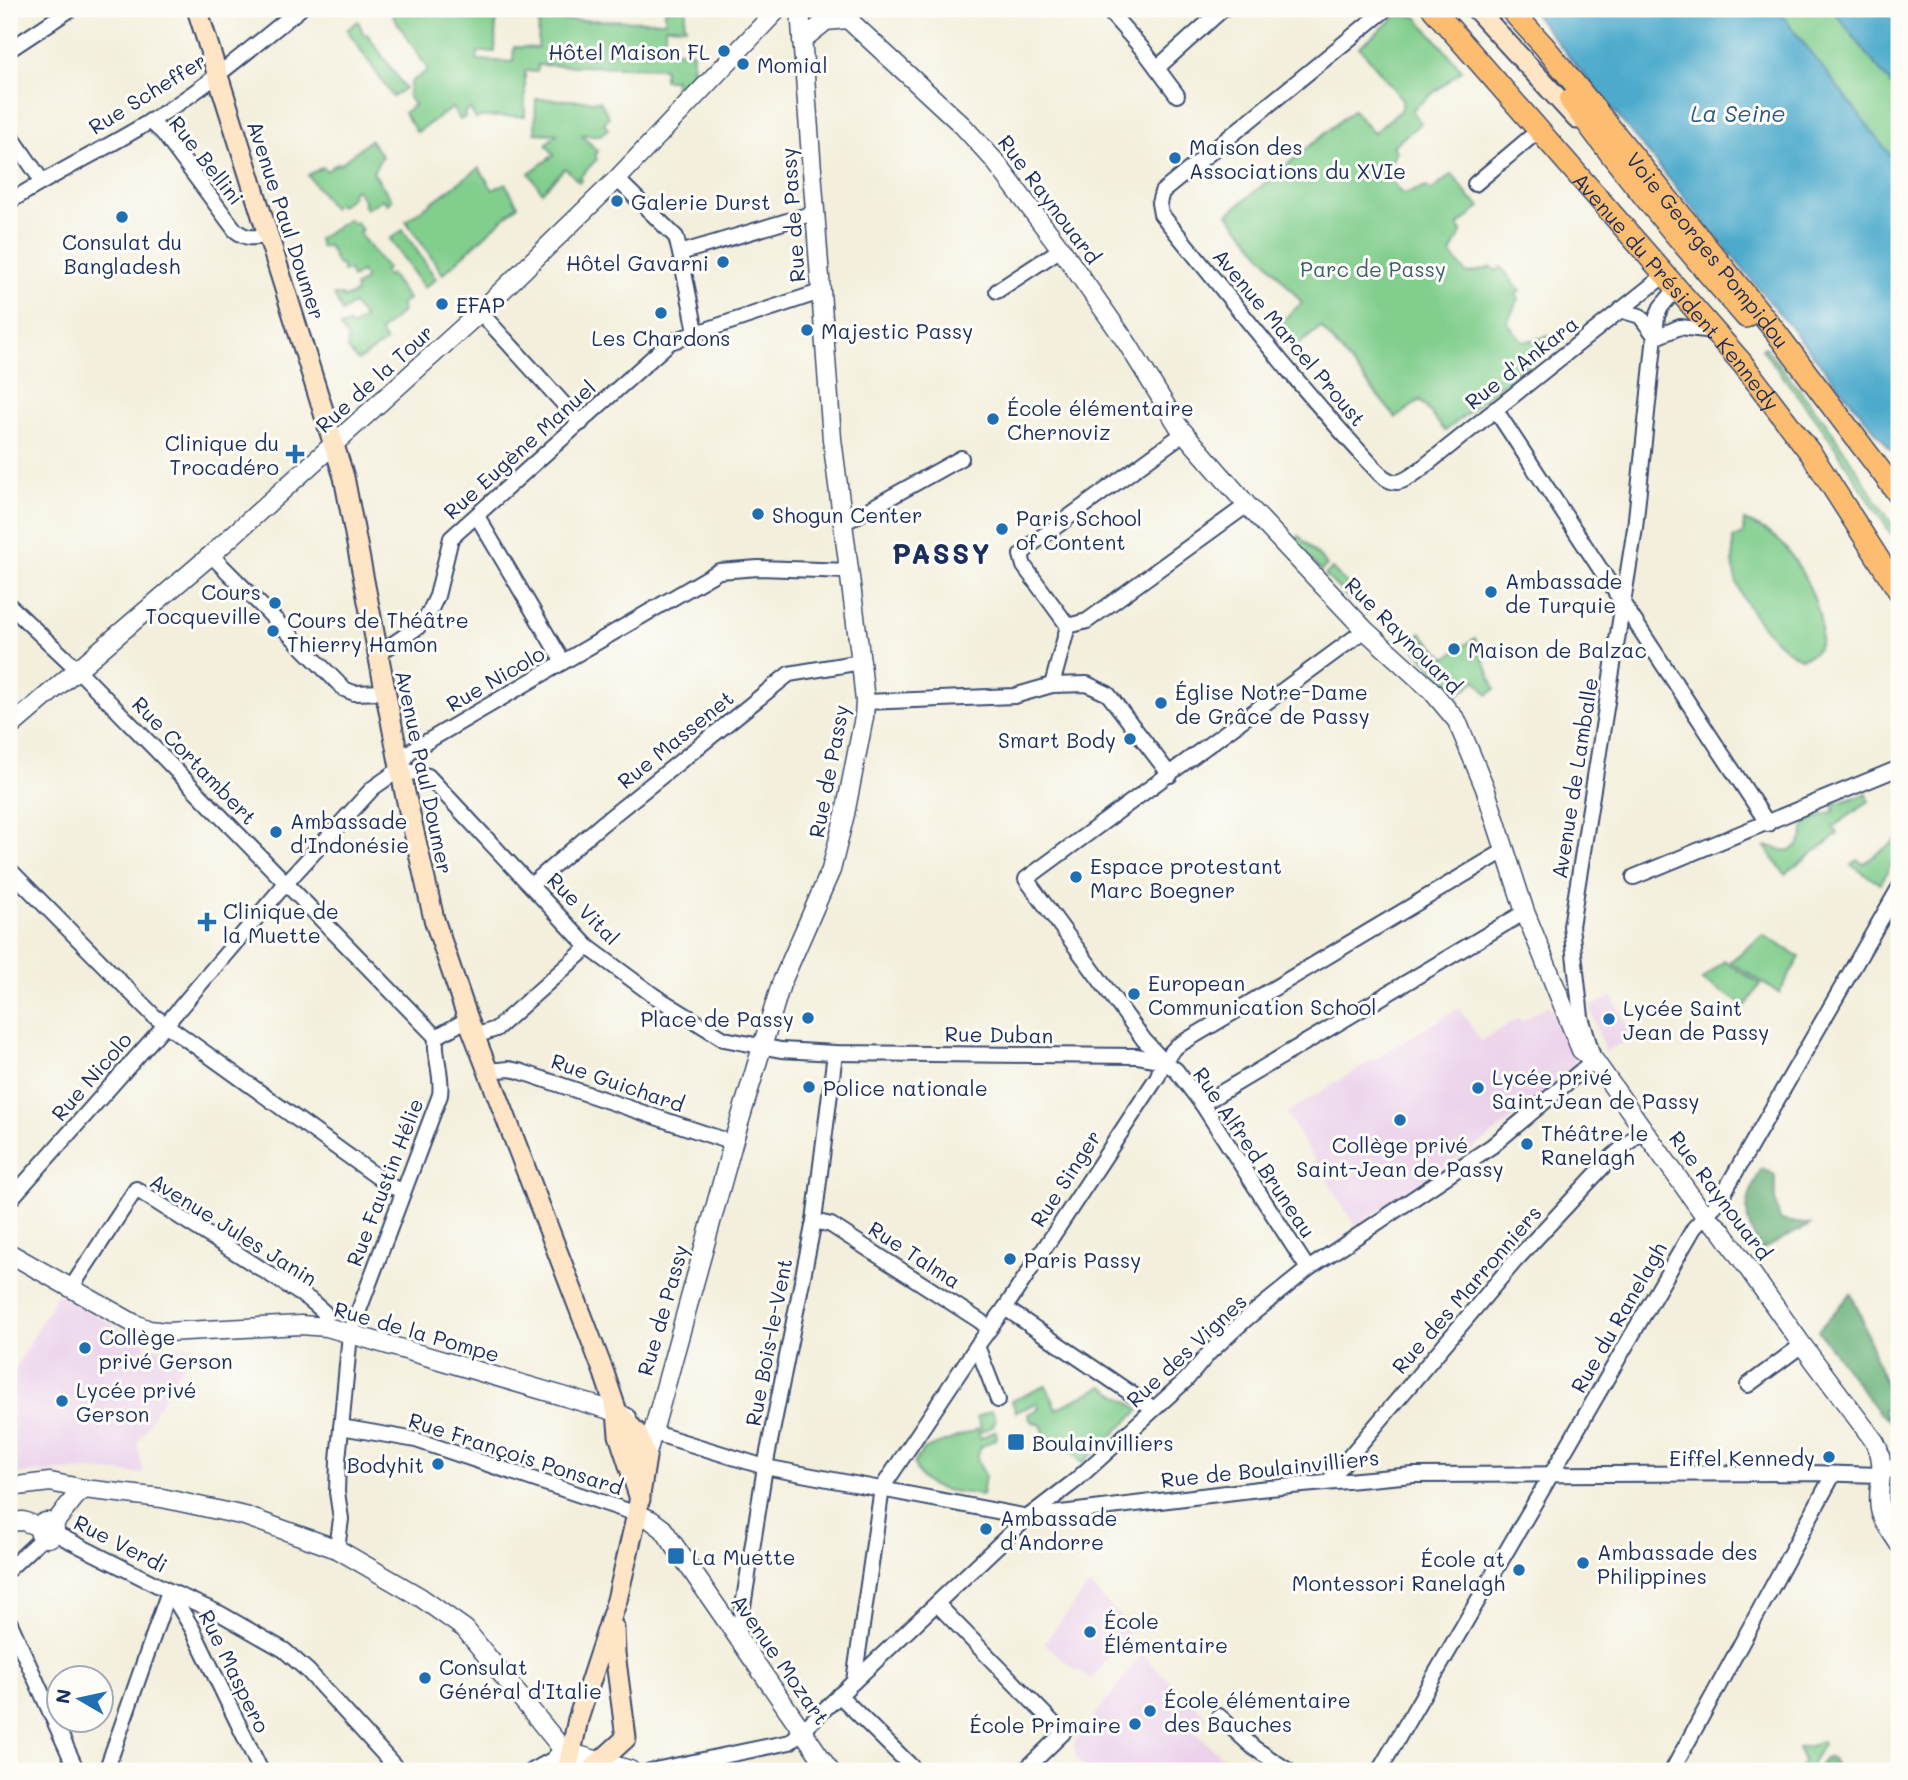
<svg xmlns="http://www.w3.org/2000/svg" width="1908" height="1780" font-family="Mali,sans-serif">
<rect width="100%" height="100%" fill="#fdfcf7"/>
<filter id="ink" filterUnits="userSpaceOnUse"><feTurbulence type="fractalNoise" baseFrequency=".0143" numOctaves="2"/><feDisplacementMap in="SourceGraphic" scale="14" xChannelSelector="R" yChannelSelector="G"/><feConvolveMatrix kernelMatrix="1 2 1 2 8 2 1 2 1" color-interpolation-filters="sRGB"/></filter>
<filter id="wash" filterUnits="userSpaceOnUse"><feTurbulence type="fractalNoise" baseFrequency=".00686" numOctaves="4" result="noise"/><feDisplacementMap in="SourceGraphic" scale="28" xChannelSelector="R" yChannelSelector="G"/><feGaussianBlur stdDeviation="1.57" result="paint"/><feColorMatrix in="noise" values="0 0 0 0 0 0 0 0 0 0 0 0 0 0 0 0 0 1.4 0 .05"/><feComposite in="paint" operator="in"/></filter>
<g filter="url(#wash)">
<rect width="100%" height="100%" fill="#f3efdc"/>
<g fill="#ebd1eb">
<polygon points="1613,996 1633,1038 1605,1052 1590,1007"/>
<polygon points="1549,1005 1575,1059 1573,1067 1490,1137 1355,1226 1286,1113 1459,1008 1481,1041 1519,1018 1521,1022"/>
<polygon points="57,1294 146,1343 144,1349 194,1345 143,1433 140,1434 142,1435 137,1443 144,1474 93,1470 9,1474 9,1380"/>
<polygon points="1089,1585 1132,1628 1091,1681 1079,1669 1076,1671 1044,1643"/>
<polygon points="1142,1654 1207,1717 1194,1731 1235,1769 1233,1771 1089,1771 1076,1759 1074,1743"/>
</g>
<g fill="#81ce8d" stroke="#4e7e76" stroke-width="2">
<polygon points="392,9 476,9 476,17 496,17 495,52 478,52 477,60 513,62 514,47 538,48 539,20 665,21 665,9 687,9 684,22 686,27 665,26 665,50 693,52 692,88 676,105 674,103 675,80 664,80 664,68 538,65 537,72 525,71 525,116 480,117 476,119 470,109 464,113 465,117 460,120 452,108 417,132 404,113 414,105 408,96 411,82 427,71 427,68 393,16 395,14"/>
<polygon points="1777,9 1832,9 1899,95 1899,166"/>
<polygon points="1397,16 1416,16 1462,70 1412,110 1421,123 1393,146 1396,151 1386,174 1402,194 1427,187 1431,191 1452,174 1472,201 1474,200 1480,207 1458,226 1462,231 1451,254 1467,274 1492,267 1496,271 1501,267 1520,291 1516,294 1519,299 1507,322 1523,342 1549,336 1555,343 1445,431 1420,400 1396,418 1321,327 1293,349 1275,327 1302,303 1228,214 1353,110 1373,133 1402,109 1402,99 1359,47"/>
<polygon points="358,21 364,35 367,34 405,88 393,97 347,30"/>
<polygon points="536,99 600,101 609,117 604,123 608,129 600,135 582,135 598,152 595,155 597,159 580,177 582,180 579,182 565,168 542,192 529,173 554,155 546,144 557,134 535,133"/>
<polygon points="370,140 382,156 373,172 392,200 387,204 383,199 366,209 363,204 365,202 356,189 351,193 353,196 340,206 338,203 332,208 308,175 323,167 326,171 338,163 339,165"/>
<polygon points="479,168 493,190 505,183 518,205 443,274 406,221"/>
<polygon points="349,219 353,224 356,222 362,230 359,233 387,269 384,272 387,276 390,274 408,299 400,305 403,311 380,332 386,342 358,361 347,349 348,338 340,327 349,324 352,327 364,318 353,304 342,312 334,295 342,295 344,298 356,293 355,287 364,281 365,277 361,272 352,278 349,270 343,272 342,266 337,264 329,246 321,247 318,239"/>
<polygon points="403,230 436,279 424,288 390,239"/>
<polygon points="1765,347 1827,424 1899,535 1899,546 1823,429 1762,349"/>
<path d="M 1744,520 C 1755,526 1768,531 1777,539 C 1798,557 1831,619 1818,647 C 1815,654 1807,656 1801,658 C 1776,647 1745,609 1737,583 C 1732,570 1733,552 1733,538 L 1743,534 Z"/>
<polygon points="1299,536 1327,565 1321,571 1293,542"/>
<polygon points="1332,569 1354,592 1350,600 1325,575"/>
<polygon points="1421,633 1446,658 1475,638 1495,689 1488,695 1476,680 1457,696 1412,645"/>
<path d="M 1867,794 L 1869,801 L 1833,827 L 1838,834 L 1785,874 L 1765,847 C 1772,846 1775,848 1782,850 C 1798,853 1806,837 1804,823 L 1835,811 L 1833,804 Z"/>
<polygon points="1899,838 1899,851 1880,884 1851,865 1858,860 1863,864"/>
<polygon points="1763,935 1800,957 1779,993 1730,962"/>
<polygon points="1724,961 1760,984 1746,1006 1702,980"/>
<polygon points="1046,1385 1056,1409 1103,1386 1140,1410 1082,1463 1063,1442 1046,1436 1041,1425 1031,1421 1028,1414 1039,1409 1037,1403 1016,1412 1012,1401"/>
<path d="M 992,1410 L 996,1421 L 992,1423 L 994,1426 L 978,1433 L 981,1438 L 996,1431 L 997,1438 L 981,1447 L 978,1454 L 978,1461 L 985,1476 L 982,1495 C 955,1490 922,1495 914,1463 L 923,1450 L 981,1428 L 977,1417 Z"/>
<polygon points="1821,1741 1823,1744 1807,1771 1797,1771 1804,1762 1797,1748 1811,1746"/>
</g>
<g fill="#68b178" stroke="#42706b" stroke-width="2">
<path d="M 1762,1168 L 1775,1175 L 1775,1199 L 1780,1220 L 1810,1225 L 1761,1250 C 1741,1220 1744,1200 1762,1168 Z"/>
<path d="M 1851,1294 C 1864,1318 1870,1345 1880,1371 C 1887,1388 1899,1404 1899,1422 L 1889,1407 L 1883,1410 L 1891,1422 L 1878,1412 L 1818,1330 Z"/>
<polygon points="1829,1757 1833,1759 1837,1771 1816,1771 1823,1760"/>
</g>
<g fill="#4daacc" stroke="#346c95" stroke-width="2">
<polygon points="1530,9 1777,9 1899,166 1899,460"/>
<polygon points="1832,9 1899,9 1899,95"/>
</g>
</g>
<g filter="url(#ink)">
<g fill="none" stroke-linecap="round" stroke-linejoin="round">
<defs>
<g id="minor">
<polyline points="1107,9 1145,52 1177,95"/>
<path d="M 1386,9 L 1162,192 L 1159,203 L 1161,214 C 1233,302 1303,392 1381,475 C 1395,487 1403,482 1417,472 L 1666,274"/>
<polyline points="9,50 71,9"/>
<polyline points="1157,68 1223,9"/>
<path d="M 150,121 L 163,133 L 235,230 C 246,239 254,239 267,234"/>
<polyline points="9,133 42,181"/>
<polyline points="617,179 676,237 680,253 814,213"/>
<polyline points="1475,184 1539,130"/>
<path d="M 9,202 C 55,173 103,150 149,122 C 203,90 251,48 300,9"/>
<polyline points="680,253 696,331"/>
<polyline points="997,291 1061,249"/>
<polyline points="1620,310 1640,316 1656,337 1680,327 1714,331"/>
<polyline points="480,312 581,423"/>
<polyline points="1495,409 1768,824"/>
<polyline points="477,516 563,662"/>
<polyline points="844,523 961,458"/>
<polyline points="211,555 344,689 354,693 385,692"/>
<polyline points="9,605 78,670 436,1037"/>
<polyline points="1068,626 1087,621 1247,505"/>
<polyline points="378,654 418,627 429,613 437,596 451,538 670,342 820,292"/>
<polyline points="1052,685 1068,626 1024,566 1021,555 1032,544 1184,433"/>
<polyline points="865,702 1014,696 1052,685 1087,684 1108,694 1170,775"/>
<polyline points="400,769 428,776 588,947 653,995 724,1039 781,1050 835,1053 1137,1056 1163,1061"/>
<polyline points="9,869 154,1016 390,1186 403,1191"/>
<polyline points="1634,877 1899,768"/>
<polyline points="531,885 602,824 789,674 861,662"/>
<polyline points="475,1036 496,1029 588,947"/>
<polyline points="488,1071 509,1069 519,1071 733,1143"/>
<polyline points="1202,1104 1525,912"/>
<polyline points="9,1201 173,1016 286,883 373,788 400,769 409,752 719,571 758,568 850,571"/>
<polyline points="814,1221 831,1225 980,1321 989,1329"/>
<polyline points="1308,1269 1202,1104 1176,1070 1163,1061 1144,1040 1026,879 1365,630"/>
<polyline points="71,1288 136,1189 310,1300 324,1312 327,1327"/>
<polyline points="1005,1308 1154,1409"/>
<polyline points="977,1346 998,1400"/>
<polyline points="1748,1385 1802,1345"/>
<polyline points="341,1427 416,1440 637,1514"/>
<polyline points="651,1432 765,1467 1028,1517 1259,1489 1413,1475 1810,1473 1882,1475 1899,1463"/>
<polyline points="1328,1482 1515,1261 1613,1156 1643,1130"/>
<polyline points="54,1533 169,1591 221,1614 284,1650 308,1671 399,1771"/>
<path d="M 337,1549 L 341,1519 L 337,1492 L 338,1460 L 350,1334 L 440,1095 C 443,1075 434,1057 436,1037 L 468,1019"/>
<polyline points="9,1569 43,1537"/>
<polyline points="170,1592 192,1628 261,1771"/>
<polyline points="937,1604 1063,1733 1024,1771"/>
<polyline points="9,1621 77,1771"/>
<polyline points="738,1638 765,1467 814,1221 835,1053"/>
<polyline points="854,1681 882,1488 977,1346 1005,1308 1158,1076 1163,1061 1177,1046 1504,851"/>
<polyline points="839,1695 916,1771"/>
<polyline points="1219,1716 1254,1748 1289,1771"/>
<polyline points="106,1771 169,1591"/>
<polyline points="532,1771 552,1760 562,1749"/>
<polyline points="650,1771 790,1742 1028,1517 1075,1481 1186,1380 1210,1352 1246,1319 1308,1269 1492,1146 1594,1060 1581,1017 1571,926 1635,528 1657,316 1661,307 1677,288"/>
<polyline points="1379,1771 1694,1228 1719,1201 1899,888"/>
<polyline points="1672,1771 1833,1475"/>
</g>
<g id="tertiary">
<path d="M 837,9 L 962,125 L 994,160 L 1061,249 L 1127,343 L 1179,427 L 1247,505 L 1365,630 L 1431,690 L 1457,721 L 1485,788 L 1525,912 L 1581,1050 L 1594,1060 L 1705,1216 L 1721,1230 L 1800,1342 L 1875,1442 C 1888,1466 1876,1485 1880,1509 C 1882,1521 1893,1534 1899,1544"/>
<polyline points="802,40 826,21 847,19"/>
<polyline points="9,728 211,555 480,312 617,179 778,9"/>
<polyline points="9,1253 133,1323 149,1330 166,1332 301,1325 327,1327 617,1412 627,1418"/>
<polyline points="646,1457 733,1143 781,984 831,870 845,814 864,717 865,702 861,662 832,439 800,9"/>
<polyline points="9,1487 50,1482 84,1489 162,1498 245,1516 337,1549 420,1597 465,1629 564,1751 630,1770"/>
<polyline points="637,1514 651,1520 663,1529 830,1771"/>
<polyline points="9,1522 23,1521 39,1527"/>
<circle cx="47" cy="1530" r="8"/>
<polyline points="53,1525 75,1497 84,1489"/>
</g>
<g id="secondary">
<polyline points="197,9 344,477 405,793 434,919 468,1019 604,1373 617,1412 619,1435 640,1499"/>
<polyline points="1476,9 1577,119"/>
<polyline points="567,1771 578,1719 617,1600 637,1514 646,1457 637,1433 617,1412"/>
<polyline points="590,1771 626,1738 615,1653 614,1628"/>
</g>
<g id="primary">
<path id="s1" d="M 1433,9 L 1742,363 L 1812,455 L 1899,591"/>
<path id="s2" d="M 1510,9 L 1544,46 L 1775,331 L 1899,495"/>
<path d="M 1570,100 C 1625,175 1684,247 1746,317"/>
</g>
</defs>
<use href="#minor" stroke="#3b4c71" stroke-width="18"/>
<use href="#tertiary" stroke="#3b4c71" stroke-width="21"/>
<use href="#secondary" stroke="#3b4c71" stroke-width="23"/>
<use href="#primary" stroke="#3b4c71" stroke-width="24"/>
<use href="#minor" stroke="#fff" stroke-width="14"/>
<use href="#tertiary" stroke="#fff" stroke-width="18"/>
<use href="#secondary" stroke="#fee5c5" stroke-width="19"/>
<use href="#primary" stroke="#fcbd6f" stroke-width="21"/>
</g>
</g>
<g fill="#1f6fb2" stroke="#fdfcf7" stroke-width="2.5">
<circle cx="724" cy="51" r="7"/>
<circle cx="743" cy="64" r="7"/>
<circle cx="1175" cy="158" r="7"/>
<circle cx="617" cy="201" r="7"/>
<circle cx="122" cy="217" r="7"/>
<circle cx="723" cy="262" r="7"/>
<circle cx="442" cy="304" r="7"/>
<circle cx="661" cy="313" r="7"/>
<circle cx="807" cy="330" r="7"/>
<circle cx="993" cy="419" r="7"/>
<path d="M291.5 443.5h7v7h7v7h-7v7h-7v-7h-7v-7h7z"/>
<circle cx="758" cy="514" r="7"/>
<circle cx="1002" cy="529" r="7"/>
<circle cx="1491" cy="592" r="7"/>
<circle cx="275" cy="603" r="7"/>
<circle cx="273" cy="631" r="7"/>
<circle cx="1454" cy="649" r="7"/>
<circle cx="1161" cy="703" r="7"/>
<circle cx="1130" cy="739" r="7"/>
<circle cx="276" cy="832" r="7"/>
<circle cx="1076" cy="877" r="7"/>
<path d="M203.5 911.5h7v7h7v7h-7v7h-7v-7h-7v-7h7z"/>
<circle cx="1134" cy="994" r="7"/>
<circle cx="808" cy="1018" r="7"/>
<circle cx="1609" cy="1019" r="7"/>
<circle cx="809" cy="1087" r="7"/>
<circle cx="1478" cy="1088" r="7"/>
<circle cx="1400" cy="1120" r="7"/>
<circle cx="1527" cy="1144" r="7"/>
<circle cx="1010" cy="1259" r="7"/>
<circle cx="85" cy="1348" r="7"/>
<circle cx="62" cy="1401" r="7"/>
<rect x="1007" y="1433" width="18" height="18" rx="3.5"/>
<circle cx="1829" cy="1457" r="7"/>
<circle cx="438" cy="1464" r="7"/>
<circle cx="986" cy="1529" r="7"/>
<rect x="667" y="1547" width="18" height="18" rx="3.5"/>
<circle cx="1583" cy="1563" r="7"/>
<circle cx="1519" cy="1570" r="7"/>
<circle cx="1090" cy="1632" r="7"/>
<circle cx="425" cy="1678" r="7"/>
<circle cx="1150" cy="1711" r="7"/>
<circle cx="1135" cy="1724" r="7"/>
</g>
<g text-anchor="middle" dominant-baseline="central" stroke-width="6" stroke-linejoin="round" paint-order="stroke">
<g font-size="21" fill="#1b2f5e" stroke="#fdfcf7" text-anchor="start">
<text x="710" y="51" text-anchor="end">Hôtel Maison FL</text>
<text x="757" y="64">Momial</text>
<text x="1189" y="146">Maison des<tspan x="1189" dy="24">Associations du XVIe</tspan></text>
<text x="631" y="201">Galerie Durst</text>
<text x="122" y="241" text-anchor="middle">Consulat du<tspan x="122" dy="24">Bangladesh</tspan></text>
<text x="709" y="262" text-anchor="end">Hôtel Gavarni</text>
<text x="456" y="304">EFAP</text>
<text x="821" y="330">Majestic Passy</text>
<text x="661" y="337" text-anchor="middle">Les Chardons</text>
<text x="1007" y="407">École élémentaire<tspan x="1007" dy="24">Chernoviz</tspan></text>
<text x="279" y="442" text-anchor="end">Clinique du<tspan x="279" dy="24">Trocadéro</tspan></text>
<text x="772" y="514">Shogun Center</text>
<text x="1016" y="517">Paris School<tspan x="1016" dy="24">of Content</tspan></text>
<text x="1505" y="580">Ambassade<tspan x="1505" dy="24">de Turquie</tspan></text>
<text x="261" y="591" text-anchor="end">Cours<tspan x="261" dy="24">Tocqueville</tspan></text>
<text x="287" y="619">Cours de Théâtre<tspan x="287" dy="24">Thierry Hamon</tspan></text>
<text x="1468" y="649">Maison de Balzac</text>
<text x="1175" y="691">Église Notre-Dame<tspan x="1175" dy="24">de Grâce de Passy</tspan></text>
<text x="1116" y="739" text-anchor="end">Smart Body</text>
<text x="290" y="820">Ambassade<tspan x="290" dy="24">d'Indonésie</tspan></text>
<text x="1090" y="865">Espace protestant<tspan x="1090" dy="24">Marc Boegner</tspan></text>
<text x="223" y="910">Clinique de<tspan x="223" dy="24">la Muette</tspan></text>
<text x="1148" y="982">European<tspan x="1148" dy="24">Communication School</tspan></text>
<text x="1623" y="1007">Lycée Saint<tspan x="1623" dy="24">Jean de Passy</tspan></text>
<text x="794" y="1018" text-anchor="end">Place de Passy</text>
<text x="1492" y="1076">Lycée privé<tspan x="1492" dy="24">Saint-Jean de Passy</tspan></text>
<text x="823" y="1087">Police nationale</text>
<text x="1541" y="1132">Théâtre le<tspan x="1541" dy="24">Ranelagh</tspan></text>
<text x="1400" y="1144" text-anchor="middle">Collège privé<tspan x="1400" dy="24">Saint-Jean de Passy</tspan></text>
<text x="1024" y="1259">Paris Passy</text>
<text x="99" y="1336">Collège<tspan x="99" dy="24">privé Gerson</tspan></text>
<text x="76" y="1389">Lycée privé<tspan x="76" dy="24">Gerson</tspan></text>
<text x="1032" y="1442">Boulainvilliers</text>
<text x="1815" y="1457" text-anchor="end">Eiffel Kennedy</text>
<text x="424" y="1464" text-anchor="end">Bodyhit</text>
<text x="1000" y="1517">Ambassade<tspan x="1000" dy="24">d'Andorre</tspan></text>
<text x="1597" y="1551">Ambassade des<tspan x="1597" dy="24">Philippines</tspan></text>
<text x="692" y="1556">La Muette</text>
<text x="1505" y="1558" text-anchor="end">École at<tspan x="1505" dy="24">Montessori Ranelagh</tspan></text>
<text x="1104" y="1620">École<tspan x="1104" dy="24">Élémentaire</tspan></text>
<text x="439" y="1666">Consulat<tspan x="439" dy="24">Général d'Italie</tspan></text>
<text x="1164" y="1699">École élémentaire<tspan x="1164" dy="24">des Bauches</tspan></text>
<text x="1121" y="1724" text-anchor="end">École Primaire</text>
</g>
<g font-size="21" fill="#1b2f5e" stroke="#fdfcf7">
<text transform="translate(147 93) rotate(-32)">Rue Scheffer</text>
<text transform="translate(207 160) rotate(52)">Rue Bellini</text>
<text transform="translate(1050 199) rotate(53)">Rue Raynouard</text>
<text transform="translate(792 215) rotate(-94)">Rue de Passy</text>
<text transform="translate(287 220) rotate(72)">Avenue Paul Doumer</text>
<text stroke="none"><textPath href="#s2" startOffset="312">Voie Georges Pompidou</textPath></text>
<text stroke="none"><textPath href="#s1" startOffset="373">Avenue du Président Kennedy</textPath></text>
<text transform="translate(1290 337) rotate(50)">Avenue Marcel Proust</text>
<text transform="translate(1521 362) rotate(-38)">Rue d'Ankara</text>
<text transform="translate(374 378) rotate(-42)">Rue de la Tour</text>
<text transform="translate(519 449) rotate(-42)">Rue Eugène Manuel</text>
<text transform="translate(1404 635) rotate(45)">Rue Raynouard</text>
<text transform="translate(495 678) rotate(-30)">Rue Nicolo</text>
<text transform="translate(675 739) rotate(-39)">Rue Massenet</text>
<text transform="translate(195 760) rotate(46)">Rue Cortambert</text>
<text transform="translate(828 771) rotate(-79)">Rue de Passy</text>
<text transform="translate(425 772) rotate(78)">Avenue Paul Doumer</text>
<text transform="translate(1574 778) rotate(-81)">Avenue de Lamballe</text>
<text transform="translate(584 908) rotate(45)">Rue Vital</text>
<text transform="translate(999 1034) rotate(1)">Rue Duban</text>
<text transform="translate(91 1076) rotate(-49)">Rue Nicolo</text>
<text transform="translate(618 1082) rotate(19)">Rue Guichard</text>
<text transform="translate(1255 1152) rotate(56)">Rue Alfred Bruneau</text>
<text transform="translate(1065 1178) rotate(-57)">Rue Singer</text>
<text transform="translate(384 1182) rotate(-69)">Rue Faustin Hélie</text>
<text transform="translate(1721 1195) rotate(53)">Rue Raynouard</text>
<text transform="translate(234 1229) rotate(32)">Avenue Jules Janin</text>
<text transform="translate(915 1254) rotate(33)">Rue Talma</text>
<text transform="translate(1466 1289) rotate(-49)">Rue des Marronniers</text>
<text transform="translate(662 1310) rotate(-74)">Rue de Passy</text>
<text transform="translate(1618 1317) rotate(-60)">Rue du Ranelagh</text>
<text transform="translate(417 1331) rotate(16)">Rue de la Pompe</text>
<text transform="translate(768 1342) rotate(-79)">Rue Bois-le-Vent</text>
<text transform="translate(1186 1350) rotate(-43)">Rue des Vignes</text>
<text transform="translate(516 1453) rotate(18)">Rue François Ponsard</text>
<text transform="translate(1270 1468) rotate(-6)">Rue de Boulainvilliers</text>
<text transform="translate(121 1543) rotate(27)">Rue Verdi</text>
<text transform="translate(781 1659) rotate(55)">Avenue Mozart</text>
<text transform="translate(235 1671) rotate(64)">Rue Maspero</text>
</g>
<g font-size="21" fill="#3a5f6c" stroke="#fdfcf7">
<text x="1373" y="268">Parc de Passy</text>
</g>
<g font-size="23" font-style="italic" fill="#2c5a84" stroke="#fdfcf7">
<text x="1738" y="113">La Seine</text>
</g>
<g font-size="28" font-weight="bold" letter-spacing="2" fill="#1b2f5e" stroke="#fdfcf7">
<text x="942" y="553">PASSY</text>
</g>
</g>
<rect width="1908" height="1780" fill="none" stroke="#fdfcf7" stroke-width="35"/>
<g transform="translate(80 1699) rotate(279)"><circle r="33" fill="#fdfcf7" stroke="#a3aaba" stroke-width="2"/>
<path d="M0-5L12 26L0 18L-12 26Z" fill="#1f6fb2"/>
<text y="-10" font-size="19" font-weight="bold" text-anchor="middle" fill="#1b2f5e">N</text>
</g>
</svg>
